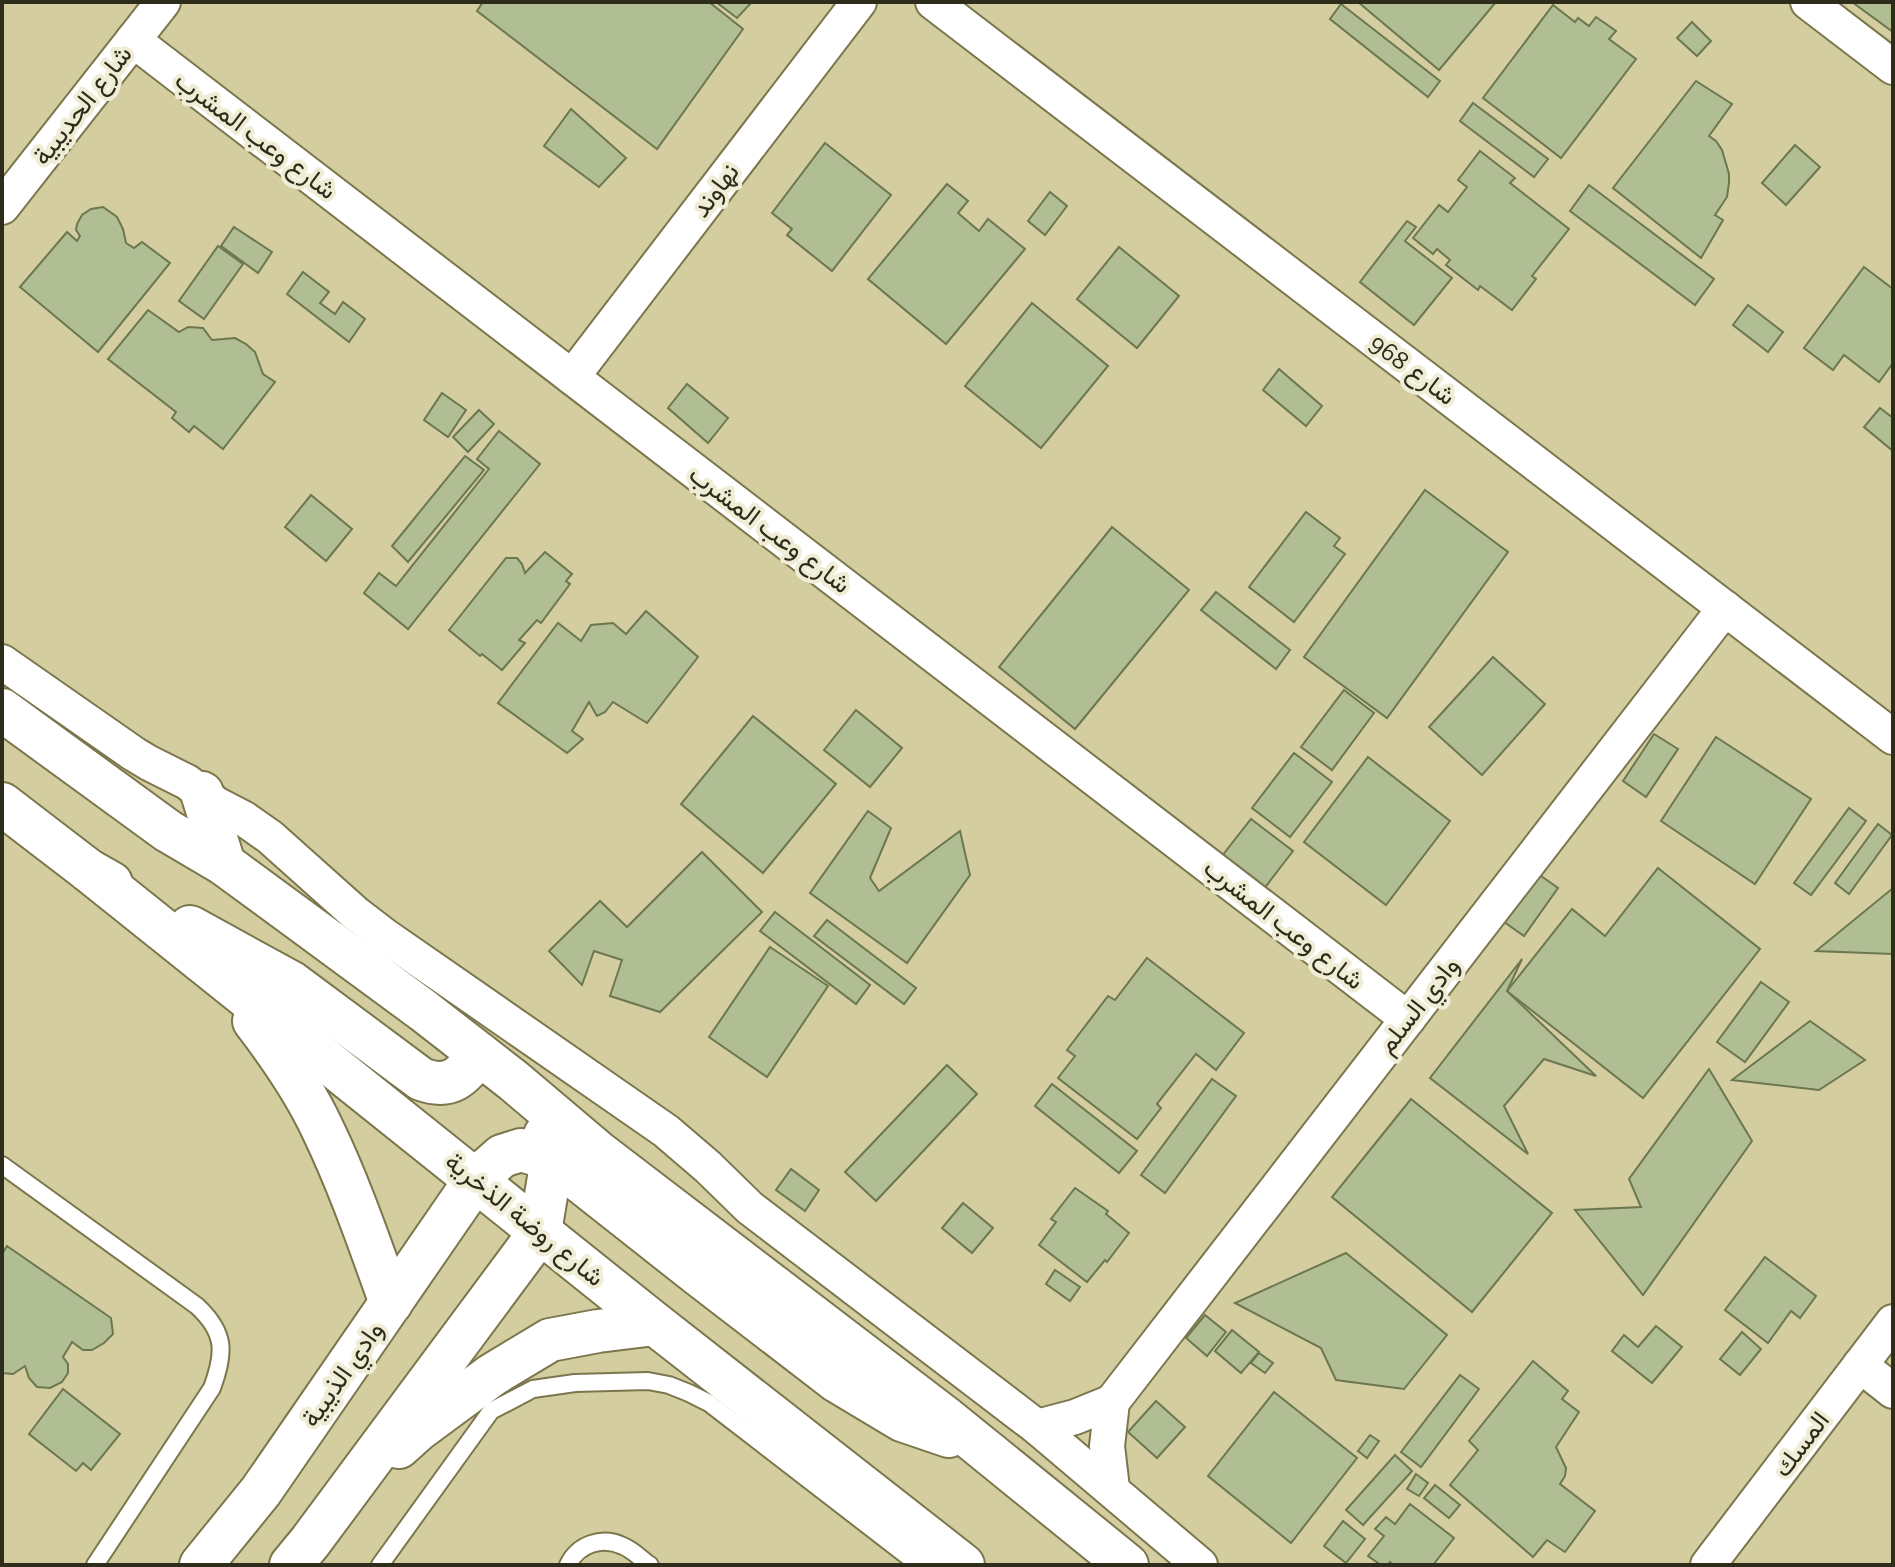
<svg xmlns="http://www.w3.org/2000/svg" width="1895" height="1567" font-family="'Zilla Slab',Vazirmatn,serif">
<rect width="100%" height="100%" fill="#d3cda0"/>
<g fill="#b1be93" stroke="#6c7750" stroke-width="2">
<polygon points="483,2 709,2 743,29 657,149 477,11"/>
<polygon points="716,2 752,2 737,18"/>
<polygon points="1358,2 1496,2 1439,70"/>
<polygon points="1852,2 1893,2 1893,32"/>
<polygon points="1341,4 1440,81 1428,97 1330,19"/>
<polygon points="1553,5 1575,22 1578,18 1589,26 1596,17 1616,31 1609,39 1636,59 1561,158 1483,98"/>
<polygon points="1692,22 1711,41 1697,56 1677,38"/>
<polygon points="1696,81 1732,104 1709,136 1716,141 1722,150 1729,174 1729,183 1727,197 1715,215 1723,220 1701,258 1613,188"/>
<polygon points="1473,103 1548,159 1534,177 1460,121"/>
<polygon points="571,109 626,158 599,187 544,146"/>
<polygon points="825,143 891,195 832,271 787,235 792,229 772,213"/>
<polygon points="1795,145 1820,167 1786,205 1762,183"/>
<polygon points="1480,151 1515,178 1510,183 1569,229 1532,276 1536,279 1512,310 1480,286 1478,290 1446,265 1450,260 1437,249 1433,254 1413,238 1439,205 1448,212 1467,187 1458,180"/>
<polygon points="947,184 968,201 958,213 979,231 988,219 1025,249 946,344 868,279"/>
<polygon points="1589,185 1714,279 1695,305 1570,211"/>
<polygon points="1050,192 1067,206 1045,235 1028,221"/>
<polygon points="103,207 117,217 123,229 126,243 134,248 142,242 170,263 98,352 20,287 67,232 77,241 80,236 76,230 77,224 82,215 91,209"/>
<polygon points="1407,221 1416,227 1405,241 1452,278 1414,325 1360,282"/>
<polygon points="234,227 272,252 258,273 221,246"/>
<polygon points="218,246 243,264 204,319 179,301"/>
<polygon points="1119,247 1179,296 1137,348 1077,299"/>
<polygon points="1864,267 1893,289 1893,363 1879,382 1844,355 1833,370 1804,348"/>
<polygon points="303,272 329,292 320,303 335,314 343,302 365,319 349,342 287,294"/>
<polygon points="1032,303 1108,366 1041,448 965,386"/>
<polygon points="1748,305 1783,332 1768,352 1733,325"/>
<polygon points="148,310 179,332 188,327 203,328 212,340 235,338 246,344 255,352 263,374 275,382 223,449 194,426 189,432 172,418 176,412 108,359"/>
<polygon points="1279,369 1322,406 1306,426 1263,390"/>
<polygon points="687,384 728,418 708,443 668,408"/>
<polygon points="442,393 466,410 448,437 424,420"/>
<polygon points="1880,408 1893,418 1893,451 1864,427"/>
<polygon points="479,410 494,424 468,452 453,437"/>
<polygon points="499,431 540,464 408,629 364,593 379,573 396,586 489,469 477,459"/>
<polygon points="465,456 484,470 408,562 392,546"/>
<polygon points="1425,490 1508,552 1387,718 1304,657"/>
<polygon points="311,495 352,529 326,561 285,527"/>
<polygon points="1306,512 1340,538 1334,546 1345,554 1294,622 1249,587"/>
<polygon points="1112,527 1189,590 1075,729 999,667"/>
<polygon points="545,552 572,574 566,581 570,584 541,623 537,620 519,640 525,643 502,670 482,654 480,656 449,630 506,558 517,558 522,564 525,573"/>
<polygon points="1216,592 1290,650 1276,669 1201,610"/>
<polygon points="646,611 698,657 647,723 613,702 605,712 597,716 589,702 572,731 583,739 567,753 498,703 558,623 581,641 591,625 613,623 626,634"/>
<polygon points="1493,657 1545,704 1482,775 1429,727"/>
<polygon points="1344,690 1374,713 1332,770 1301,747"/>
<polygon points="856,710 902,748 870,787 824,750"/>
<polygon points="753,716 836,784 763,873 681,804"/>
<polygon points="1654,734 1678,749 1646,797 1623,781"/>
<polygon points="1716,737 1811,799 1755,884 1661,821"/>
<polygon points="1294,753 1332,782 1290,837 1252,808"/>
<polygon points="1368,757 1450,821 1386,905 1304,842"/>
<polygon points="1849,808 1866,821 1811,895 1794,883"/>
<polygon points="868,811 891,828 870,878 879,891 960,831 970,875 907,963 810,893"/>
<polygon points="1251,819 1293,851 1260,894 1218,861"/>
<polygon points="1878,824 1892,835 1849,894 1835,883"/>
<polygon points="702,852 762,912 660,1012 610,996 622,960 594,951 582,985 549,951 600,901 627,927"/>
<polygon points="1658,868 1760,949 1643,1098 1507,991 1572,909 1605,936"/>
<polygon points="1534,871 1558,888 1524,936 1500,919"/>
<polygon points="1893,888 1893,954 1816,951"/>
<polygon points="775,912 870,985 856,1004 760,931"/>
<polygon points="827,920 916,988 904,1004 814,936"/>
<polygon points="770,947 828,986 767,1077 709,1037"/>
<polygon points="1147,958 1244,1033 1216,1070 1196,1054 1157,1104 1161,1108 1137,1139 1058,1078 1075,1056 1067,1050 1108,996 1115,1000"/>
<polygon points="1522,959 1507,991 1596,1076 1544,1059 1504,1106 1528,1154 1430,1078"/>
<polygon points="1761,982 1789,1002 1745,1062 1717,1042"/>
<polygon points="1810,1021 1865,1060 1819,1090 1732,1080"/>
<polygon points="947,1065 977,1094 876,1201 845,1172"/>
<polygon points="1709,1069 1752,1141 1643,1295 1575,1210 1641,1207 1629,1179"/>
<polygon points="1212,1079 1236,1096 1165,1193 1141,1175"/>
<polygon points="1052,1084 1137,1151 1119,1173 1035,1106"/>
<polygon points="1411,1099 1552,1213 1472,1312 1332,1197"/>
<polygon points="791,1169 819,1190 805,1211 776,1190"/>
<polygon points="1075,1188 1108,1211 1106,1214 1129,1233 1107,1262 1105,1260 1087,1282 1039,1245 1056,1222 1051,1219"/>
<polygon points="963,1203 993,1228 972,1253 942,1228"/>
<polygon points="7,1246 111,1318 113,1334 104,1343 92,1350 83,1350 72,1342 63,1357 68,1364 68,1373 62,1382 50,1388 37,1387 29,1378 25,1366 13,1374 2,1373 2,1254"/>
<polygon points="1346,1253 1447,1335 1404,1389 1336,1380 1321,1348 1235,1303"/>
<polygon points="1765,1257 1816,1296 1800,1318 1791,1311 1768,1343 1725,1310"/>
<polygon points="1055,1270 1080,1287 1070,1301 1046,1284"/>
<polygon points="1205,1315 1226,1332 1207,1356 1186,1338"/>
<polygon points="1656,1326 1682,1347 1652,1383 1612,1351 1624,1335 1638,1347"/>
<polygon points="1232,1330 1259,1352 1241,1373 1215,1351"/>
<polygon points="1742,1332 1761,1349 1740,1375 1720,1359"/>
<polygon points="1259,1353 1273,1363 1265,1373 1251,1363"/>
<polygon points="1533,1361 1568,1391 1562,1399 1579,1412 1556,1447 1566,1468 1565,1476 1560,1484 1595,1511 1565,1552 1547,1540 1533,1557 1450,1485 1478,1450 1469,1441"/>
<polygon points="1460,1375 1479,1389 1421,1467 1401,1452"/>
<polygon points="63,1389 120,1434 91,1470 83,1463 76,1471 29,1434"/>
<polygon points="1274,1392 1357,1458 1291,1543 1208,1476"/>
<polygon points="1156,1401 1185,1427 1157,1458 1128,1432"/>
<polygon points="1370,1435 1379,1441 1367,1458 1358,1451"/>
<polygon points="1395,1455 1412,1471 1363,1525 1346,1510"/>
<polygon points="1416,1474 1428,1483 1419,1496 1407,1489"/>
<polygon points="1435,1485 1460,1505 1449,1518 1424,1498"/>
<polygon points="1410,1504 1454,1538 1433,1565 1393,1565 1390,1562 1388,1565 1381,1565 1368,1556 1384,1536 1375,1529 1386,1517 1395,1524"/>
<polygon points="1343,1521 1365,1539 1346,1563 1324,1546"/>
</g>
<g fill="none" stroke-linecap="round" stroke-linejoin="round">
<defs>
<g id="service">
<path d="M 2,1165 L 197,1306 C 226,1333 225,1353 212,1388 L 95,1565"/>
<polyline points="380,1565 491,1411 533,1389 575,1383 648,1381 669,1385 689,1393 709,1403 919,1565"/>
<path d="M 568,1565 C 578,1544 602,1536 623,1546 C 633,1550 641,1559 650,1565"/>
</g>
<g id="minor">
<polyline points="933,2 1893,737"/>
<polyline points="1808,2 1893,67"/>
<polyline points="133,40 1408,1019"/>
<polyline points="2,207 163,2"/>
<polyline points="572,377 859,2"/>
<polyline points="2,662 134,754 149,763 187,782 216,804 243,818 270,837 355,913 385,936 666,1131 708,1167 750,1208 1037,1427 1200,1565"/>
<polyline points="1860,1365 1893,1391"/>
<polyline points="1037,1427 1075,1417 1112,1402"/>
<polyline points="1112,1489 1107,1446 1112,1402 1725,608"/>
<polyline points="1708,1565 1893,1322"/>
</g>
<g id="tertiary">
<polyline points="2,710 168,831 224,864 424,1011 514,1081 599,1153 947,1419 1127,1565"/>
<polyline points="202,793 224,864"/>
<polyline points="2,804 88,870 111,883"/>
<polyline points="88,870 655,1324 963,1565"/>
<path d="M 190,927 L 292,983 L 421,1079 C 451,1090 462,1077 479,1054"/>
<path d="M 254,1021 C 280,1055 305,1091 323,1130 C 350,1186 370,1245 391,1303"/>
<polyline points="399,1447 419,1429 492,1375 550,1340 598,1331 655,1324"/>
<polyline points="201,1565 261,1491 476,1179 502,1156 521,1150 552,1159 699,1275 837,1381 902,1420 949,1436"/>
<polyline points="291,1565 310,1542 540,1232 552,1159 545,1135"/>
</g>
</defs>
<use href="#service" stroke="#7c764c" stroke-width="20"/>
<use href="#minor" stroke="#7c764c" stroke-width="38"/>
<use href="#tertiary" stroke="#7c764c" stroke-width="46"/>
<use href="#service" stroke="#fff" stroke-width="16"/>
<use href="#minor" stroke="#fff" stroke-width="34"/>
<use href="#tertiary" stroke="#fff" stroke-width="42"/>
</g>
<g text-anchor="middle" dominant-baseline="central" stroke-width="8" stroke-linejoin="round" paint-order="stroke">
<g font-size="26" fill="#2e2c1a" stroke="#f0edd6">
<text transform="translate(82 105) rotate(-52)">شارع الحديبية</text>
<text transform="translate(256 135) rotate(37)">شارع وعب المشرب</text>
<text transform="translate(715 190) rotate(-53)">نهاوند</text>
<text transform="translate(1413 369) rotate(37)">شارع 968</text>
<text transform="translate(770 529) rotate(37)">شارع وعب المشرب</text>
<text transform="translate(1284 924) rotate(38)">شارع وعب المشرب</text>
<text transform="translate(1418 1005) rotate(-52)">وادي السلم</text>
<text transform="translate(525 1219) rotate(39)">شارع روضة الذخرية</text>
<text transform="translate(342 1374) rotate(-55)">وادي الذيبية</text>
<text transform="translate(1801 1444) rotate(-53)">المسك</text>
</g>
</g>
<rect width="1895" height="1567" fill="none" stroke="#2e2c1a" stroke-width="8"/>
</svg>
